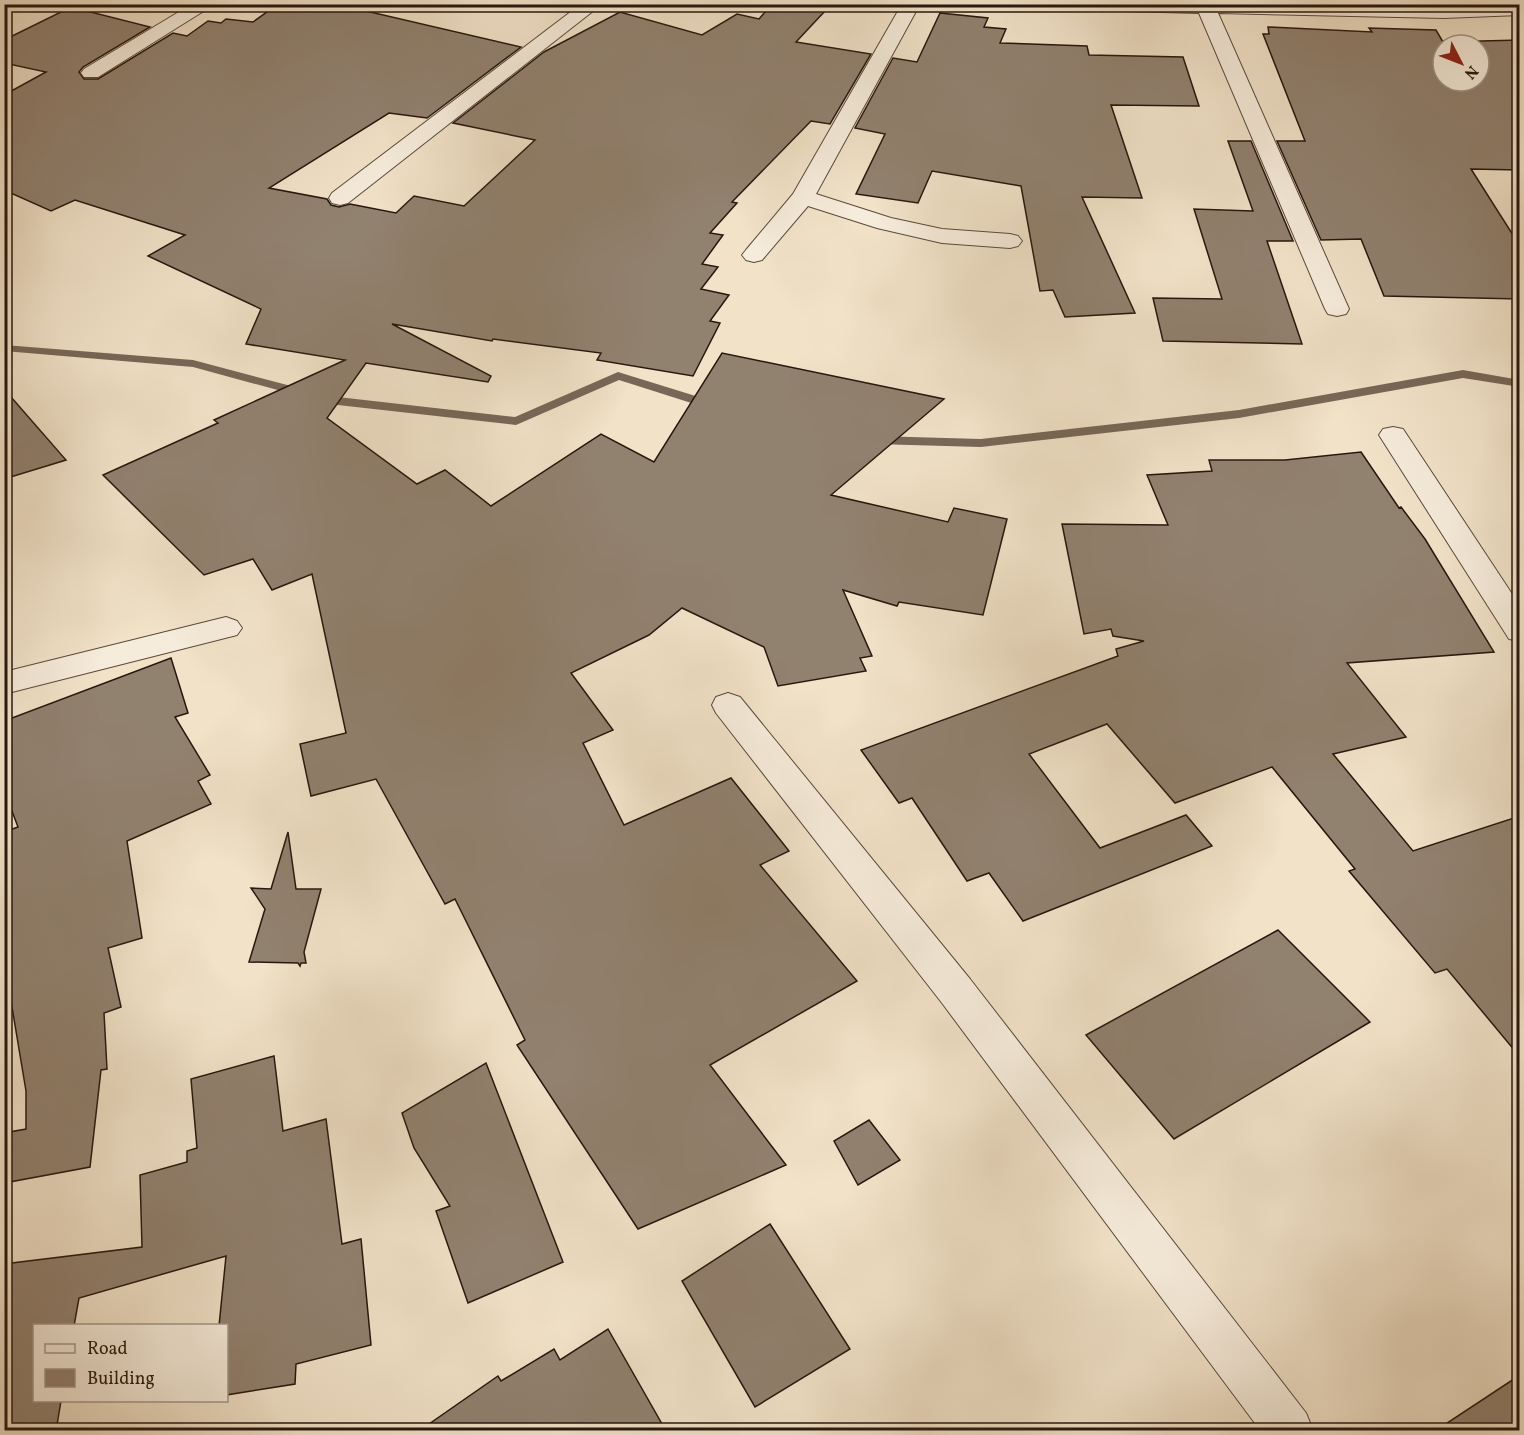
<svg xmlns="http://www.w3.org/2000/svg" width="1524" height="1435" font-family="Vollkorn,serif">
<rect width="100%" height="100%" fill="#f1e2c8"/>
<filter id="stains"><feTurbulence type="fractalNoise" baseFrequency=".00333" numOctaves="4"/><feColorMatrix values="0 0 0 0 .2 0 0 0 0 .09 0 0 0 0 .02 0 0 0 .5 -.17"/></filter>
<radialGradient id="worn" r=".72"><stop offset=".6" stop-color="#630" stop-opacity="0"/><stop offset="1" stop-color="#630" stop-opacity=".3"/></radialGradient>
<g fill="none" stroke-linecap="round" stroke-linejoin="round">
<g fill="#786758" fill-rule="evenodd">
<polygon points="4,345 193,360 329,396 515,417 618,372 715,402 717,405 715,408 707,408 619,380 516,425 329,404 193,367 4,351"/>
<polygon points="1463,370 1520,380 1520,387 1463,378 1239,418 981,447 875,444 869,440 875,436 981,439 1239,410"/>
</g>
</g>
<g fill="#91816f" stroke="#28170f" stroke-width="1.5" fill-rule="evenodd">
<polygon points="278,4 336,4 521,47 427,118 389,113 269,188 327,199 331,205 339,207 350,204 396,213 414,196 464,206 535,140 453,123 544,52 620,12 702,35 737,14 759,19 772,4 825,11 796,42 871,54 830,124 811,121 732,202 737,203 710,233 723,235 702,264 718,267 701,289 729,295 710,321 720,323 693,376 597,360 601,353 493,339 492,341 392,324 491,376 488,382 366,363 327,418 417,484 445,470 491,506 601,434 654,462 722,353 944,399 831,495 948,522 954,508 1007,519 983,615 899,602 897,606 843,590 872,656 860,658 866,671 778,686 764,647 682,608 649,635 571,673 613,730 583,743 624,825 731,778 789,851 760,865 857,981 710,1065 786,1165 638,1229 517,1045 525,1040 455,899 445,904 376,779 311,796 300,744 346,733 312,574 272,590 253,559 204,575 103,475 218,423 214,420 345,360 246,344 261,309 148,256 185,235 75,200 51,211 4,190 4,95 46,72 4,63 4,40 71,7 150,27 83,67 79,72 84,79 98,79 173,33 187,36 208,21 221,23 226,19 253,22"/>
<polygon points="940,13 988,18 984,27 1006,29 1000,43 1087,46 1089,55 1183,57 1199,106 1111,105 1142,198 1082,197 1135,313 1065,317 1053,290 1040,291 1021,186 932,171 918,203 856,194 885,134 855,128 893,58 917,62"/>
<path d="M 1268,27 L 1372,32 L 1369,28 L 1436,30 L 1443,42 L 1520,40 L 1520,170 L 1471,169 L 1520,246 L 1520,299 L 1384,296 L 1361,239 L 1321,240 L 1277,141 L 1305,141 L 1263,34 L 1269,34 ZM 1443,45 L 1479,45 L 1479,81 L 1443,81 Z"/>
<polygon points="1228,141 1251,141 1293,241 1267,241 1302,344 1163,341 1153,298 1222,299 1194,209 1253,211"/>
<polygon points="4,389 66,460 4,479"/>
<polygon points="1361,452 1399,508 1401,507 1425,539 1494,652 1347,663 1406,737 1333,754 1413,851 1520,816 1520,1057 1447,969 1435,973 1349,871 1355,869 1272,767 1175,803 1107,724 1029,754 1100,848 1186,815 1212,846 1023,921 989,873 967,881 912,798 899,803 861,750 1118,656 1116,649 1144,641 1113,636 1111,629 1084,634 1062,524 1168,525 1147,475 1212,471 1209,460 1285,460"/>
<polygon points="171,658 188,713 175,717 210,775 198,781 211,804 127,841 142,938 108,948 121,1007 104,1013 107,1069 101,1070 90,1167 4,1183 4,1133 26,1129 26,1091 4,959 4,832 18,827 4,790 4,721"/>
<polygon points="288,832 296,889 321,889 304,952 306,963 301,963 300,966 298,963 249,962 265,909 251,888 271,889"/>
<polygon points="1278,930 1370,1022 1174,1139 1086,1035"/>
<polygon points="274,1056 283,1131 326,1119 342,1244 361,1239 371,1345 296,1364 295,1384 226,1395 226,1326 219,1326 226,1256 79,1298 74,1326 34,1326 34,1401 61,1401 56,1431 4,1431 4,1264 142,1247 140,1175 187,1162 187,1151 197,1148 191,1079"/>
<polygon points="486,1063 563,1262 468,1303 436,1211 450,1206 414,1148 402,1113"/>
<polygon points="869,1120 900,1160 858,1185 834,1141"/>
<polygon points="770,1224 850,1349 755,1407 682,1281"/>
<polygon points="608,1329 666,1431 419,1431 498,1376 501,1381 554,1349 560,1360"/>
<polygon points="1520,1375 1520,1431 1435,1431"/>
</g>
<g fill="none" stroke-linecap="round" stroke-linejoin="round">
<defs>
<g id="street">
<polygon points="192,4 215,4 98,77 84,77 81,73 84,69"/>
<polygon points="581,4 602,4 348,203 340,205 332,203 329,198 332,193"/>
<polygon points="902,4 920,4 816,194 891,218 942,229 1010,234 1018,236 1022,241 1018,246 1010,248 942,243 877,228 808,206 762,260 754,262 746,260 742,255 746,250 793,194"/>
<polygon points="1040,4 1444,6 1520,4 1520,15 1444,18 1218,13 1349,309 1346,314 1337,316 1328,314 1325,309 1199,13 1049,9"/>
<polygon points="1393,427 1403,429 1520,606 1520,641 1509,639 1379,435 1383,429"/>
<polygon points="226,617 237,621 242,628 237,635 4,694 4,672"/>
<polygon points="728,693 740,697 970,979 1306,1413 1313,1430 1260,1430 942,1003 716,713 712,705 716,697"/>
</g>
</defs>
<use href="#street" stroke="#5a4a3d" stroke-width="2"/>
<use href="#street" fill="#f6ecdb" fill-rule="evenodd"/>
</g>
<rect width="1524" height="1435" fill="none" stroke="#f1e2c8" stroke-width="24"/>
<rect x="6" y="6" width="1512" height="1423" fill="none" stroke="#28170f" stroke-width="3"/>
<rect x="12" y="12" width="1500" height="1411" fill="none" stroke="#28170f" stroke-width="1.5"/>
<rect x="33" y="1324" width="195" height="78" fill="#f6ecdb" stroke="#a49789" stroke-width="1.5"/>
<rect x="45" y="1344" width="30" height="9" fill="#f6ecdb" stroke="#a49789" stroke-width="1.5"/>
<text x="87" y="1354" font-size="18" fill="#28170f">Road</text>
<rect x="45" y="1369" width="30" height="18" fill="#91816f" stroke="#a49789" stroke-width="1.5"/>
<text x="87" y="1384" font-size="18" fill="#28170f">Building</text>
<g transform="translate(1461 63) rotate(132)"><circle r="28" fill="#f6ecdb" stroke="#a49789" stroke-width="1.5"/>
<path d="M0-4.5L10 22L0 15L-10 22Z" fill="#8f2418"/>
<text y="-9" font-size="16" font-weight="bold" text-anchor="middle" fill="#28170f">N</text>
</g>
<rect width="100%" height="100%" filter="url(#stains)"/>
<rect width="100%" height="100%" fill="url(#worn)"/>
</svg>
